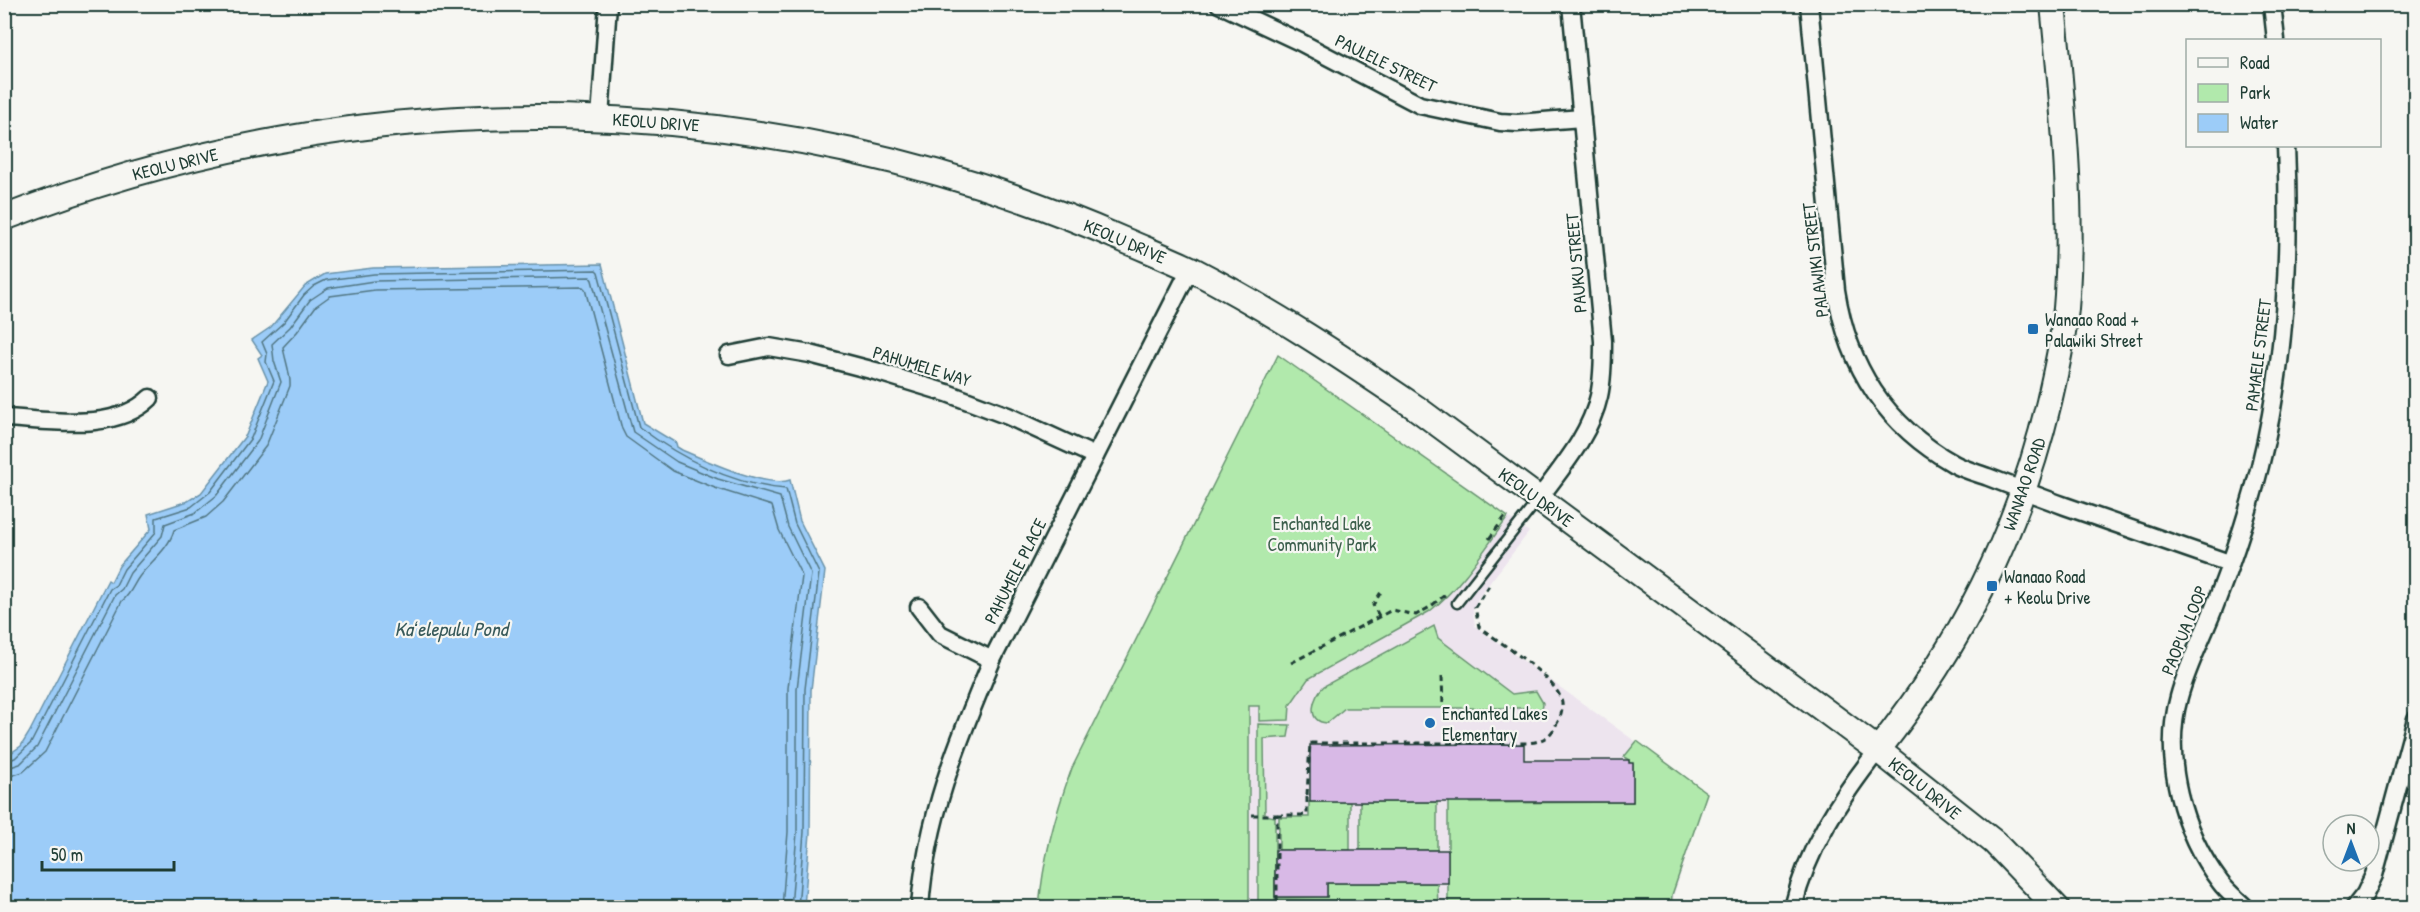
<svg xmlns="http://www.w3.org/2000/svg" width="2420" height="912" font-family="'Patrick Hand',sans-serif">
<rect width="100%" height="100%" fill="#f6f6f2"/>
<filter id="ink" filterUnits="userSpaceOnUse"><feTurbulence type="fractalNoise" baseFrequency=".0167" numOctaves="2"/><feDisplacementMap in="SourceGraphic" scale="12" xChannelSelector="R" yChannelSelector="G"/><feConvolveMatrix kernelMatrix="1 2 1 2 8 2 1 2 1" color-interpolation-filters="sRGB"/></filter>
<g filter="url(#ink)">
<polygon fill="#ede4ee" points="1508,517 1529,532 1478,598 1473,611 1475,626 1707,793 1674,894 1673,907 1249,907 1249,705 1292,705 1301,687 1316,673 1430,611 1457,586"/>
<g fill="#b1e9ac" stroke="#689370" stroke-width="1.5">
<path d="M 1278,355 L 1508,517 C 1484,550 1462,586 1430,611 L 1308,679 L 1290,705 L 1289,720 L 1259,721 L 1259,706 L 1249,706 L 1249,907 L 1039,907 C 1043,859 1055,814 1072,768 Z"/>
<path d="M 1434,626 L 1438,638 L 1512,694 L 1536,691 L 1543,703 L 1542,711 L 1538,712 L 1530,708 L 1345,708 L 1327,723 C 1305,722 1313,696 1324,686 Z"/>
<polygon points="1258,724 1290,725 1288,737 1264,739 1265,815 1275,817 1275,907 1258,907"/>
<polygon points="1637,741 1707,793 1672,895 1671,907 1448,907 1448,756 1470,756 1470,803 1633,802 1633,764 1629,763 1629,760 1624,757"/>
<polygon points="1309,802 1350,802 1350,850 1279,850 1279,817 1309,817"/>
<rect x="1360" y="802" width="77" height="48"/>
<polygon points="1327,883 1437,883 1438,907 1278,907 1278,898 1327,897"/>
</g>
<path fill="#9cccf8" stroke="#6a93aa" stroke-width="1.5" d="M 602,264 L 643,423 L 676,443 L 677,447 L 682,450 C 705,460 768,489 790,480 L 800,521 L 825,571 L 811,690 L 810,833 L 804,907 L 5,907 L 5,757 L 21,746 L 29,733 L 108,580 L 111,582 L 119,566 L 151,529 L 148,514 L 188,501 L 201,493 L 246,435 L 268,381 L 258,358 L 262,355 L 252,340 L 271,327 L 305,286 L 325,274 L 373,268 Z"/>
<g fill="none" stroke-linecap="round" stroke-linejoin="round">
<g stroke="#517682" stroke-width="1.5">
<path d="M 4,762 L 15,758 L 31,743 L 110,589 L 116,585 L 124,569 L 156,532 L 156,518 L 191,507 L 210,492 L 251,438 L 274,381 L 266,362 L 267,354 L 262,342 L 284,322 L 304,295 L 314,286 L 326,280 L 374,274 L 596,270 L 598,272 L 639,427 C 680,458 732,485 786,489 L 795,524 L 819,573 L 805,689 L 804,832 L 798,908"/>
<polyline points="4,769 20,764 37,747 115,595 122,589 130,573 162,536 165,524 195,513 216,496 258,441 281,382 274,361 272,344 290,327 310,300 328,288 374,281 590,277 592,280 633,432 677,462 718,479 780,497 788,527 811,574 797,689 797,832 791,908"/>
<path d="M 4,778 L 23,772 L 45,752 L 122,601 C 131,594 133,585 139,577 C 150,562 169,549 174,530 L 206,517 L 223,502 L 266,446 L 290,386 C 291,374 285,360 283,347 L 297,332 L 316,306 L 330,296 L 375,290 L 583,287 L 585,289 L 622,429 L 626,437 L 673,471 L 715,488 L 772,506 L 779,530 L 802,576 L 788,688 L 788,832 L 782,908"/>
</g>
</g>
<g fill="#d8b9e6" stroke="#1f3d34" stroke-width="1.5">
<polygon points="1524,744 1524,760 1629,760 1629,763 1633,763 1633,802 1310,802 1310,745"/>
<polygon points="1275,850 1448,850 1448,883 1327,883 1327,897 1275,897"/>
</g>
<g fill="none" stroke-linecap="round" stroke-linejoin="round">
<defs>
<polyline id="lane" points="1457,603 1538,500"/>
<g id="street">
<polyline points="1219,4 1300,42 1420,105 1500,122 1517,123 1582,118"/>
<path d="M 1809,4 L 1836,290 C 1848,367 1885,425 1954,464 C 1965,470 1977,473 1988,477 C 2014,487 2040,497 2065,506 C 2120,525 2175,544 2229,563"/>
<polyline points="2272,4 2276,40"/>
<polyline points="600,118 608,4"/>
<polyline points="729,355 769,347 810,354 875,371 947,393 1008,416 1095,456"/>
<path d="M 4,418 C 50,420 114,433 150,398"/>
<path d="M 1538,500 C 1561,468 1590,436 1599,396 C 1603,378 1603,359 1603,341 L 1571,4"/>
<polyline points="919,607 940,634 992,660"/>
<path d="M 920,908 C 926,818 958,741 992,660 L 1190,269"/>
<path d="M 1793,908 C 1807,848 1841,797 1878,750"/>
<path d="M 2246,908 C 2237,899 2227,892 2220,882 C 2182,832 2162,759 2179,697 C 2188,663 2205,633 2217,600 C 2234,556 2249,511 2260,466 C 2286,361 2291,253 2286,146"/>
<polyline points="2354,908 2365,894 2374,875 2416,719"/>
</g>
<g id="secondary">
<path d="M 4,218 C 365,76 770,84 1124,240 C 1147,250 1170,259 1193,270 C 1271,310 1343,358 1415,407 L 1878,750 L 1994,842 L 2057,908"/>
<path d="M 1878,750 C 1961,645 2018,533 2049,402 C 2057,367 2065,331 2067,295 C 2073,198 2062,101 2053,4"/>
</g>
</defs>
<use href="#lane" stroke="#1f3d34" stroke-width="13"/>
<use href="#street" stroke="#1f3d34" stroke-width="21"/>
<use href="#secondary" stroke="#1f3d34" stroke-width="28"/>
<g stroke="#1f3d34" stroke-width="3" stroke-dasharray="6 4.5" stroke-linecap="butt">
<polyline points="1489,539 1507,514"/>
<polyline points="1379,616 1373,605 1381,592"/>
<polyline points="1291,663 1392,610 1416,615 1430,607 1446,594"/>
<polyline points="1442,676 1443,706"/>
<path d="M 1307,795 L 1310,743 L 1527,743 C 1540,742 1550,738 1556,725 C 1561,717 1564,708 1561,699 C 1554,676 1499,642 1479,627 L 1475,607 L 1489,586"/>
<polyline points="1252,815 1277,815 1277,908"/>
<polyline points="1277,815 1307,815 1307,795 1310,795"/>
</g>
<use href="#lane" stroke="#f6f6f2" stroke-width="8"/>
<use href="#street" stroke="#f6f6f2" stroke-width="16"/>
<use href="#secondary" stroke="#f6f6f2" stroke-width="24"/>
</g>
</g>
<g fill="#1f6fb2" stroke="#f6f6f2" stroke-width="2">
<rect x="2027" y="323" width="12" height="12" rx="3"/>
<rect x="1986" y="580" width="12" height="12" rx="3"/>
<circle cx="1430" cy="723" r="6"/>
</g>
<g text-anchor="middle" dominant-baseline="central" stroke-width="4.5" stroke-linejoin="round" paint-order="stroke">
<g font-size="18" fill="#1f3d34" stroke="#f6f6f2">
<text transform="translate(1386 63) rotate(26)">PAULELE STREET</text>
<text transform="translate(656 122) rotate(4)">KEOLU DRIVE</text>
<text transform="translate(175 164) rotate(-14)">KEOLU DRIVE</text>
<text transform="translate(1125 241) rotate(23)">KEOLU DRIVE</text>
<text transform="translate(1815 260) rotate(-97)">PALAWIKI STREET</text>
<text transform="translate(1576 263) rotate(-95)">PAUKU STREET</text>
<text transform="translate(2258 355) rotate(-83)">PAMAELE STREET</text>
<text transform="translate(922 366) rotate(17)">PAHUMELE WAY</text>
<text transform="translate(2024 484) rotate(-71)">WANAAO ROAD</text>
<text transform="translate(1536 497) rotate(36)">KEOLU DRIVE</text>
<text transform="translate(1015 571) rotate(-63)">PAHUMELE PLACE</text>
<text transform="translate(2184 630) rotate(-68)">PAOPUA LOOP</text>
<text transform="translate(1925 788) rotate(39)">KEOLU DRIVE</text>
</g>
<g font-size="18" fill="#1f3d34" stroke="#f6f6f2" text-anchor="start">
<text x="2045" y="319">Wanaao Road +<tspan x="2045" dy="21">Palawiki Street</tspan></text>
<text x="2004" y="576">Wanaao Road<tspan x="2004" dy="21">+ Keolu Drive</tspan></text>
<text x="1442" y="713">Enchanted Lakes<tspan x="1442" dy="21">Elementary</tspan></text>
</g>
<g font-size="18" fill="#3c5f4c" stroke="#f6f6f2">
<text x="1322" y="523">Enchanted Lake<tspan x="1322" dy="21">Community Park</tspan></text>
</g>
<g font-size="20" font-style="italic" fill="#385a5b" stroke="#f6f6f2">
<text x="451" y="628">Kaʻelepulu Pond</text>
</g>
</g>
<rect width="2420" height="912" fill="none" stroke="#f6f6f2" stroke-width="24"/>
<rect x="12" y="12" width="2396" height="888" fill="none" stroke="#1f3d34" stroke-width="2" filter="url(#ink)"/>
<rect x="2186" y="39" width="195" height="108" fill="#f6f6f2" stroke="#a0aca6" stroke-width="1.5"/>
<rect x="2198" y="58" width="30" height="9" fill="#f6f6f2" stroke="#a0aca6" stroke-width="1.5"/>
<text x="2240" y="69" font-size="18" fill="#1f3d34">Road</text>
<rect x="2198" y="84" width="30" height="18" fill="#b1e9ac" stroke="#a0aca6" stroke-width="1.5"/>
<text x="2240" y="99" font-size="18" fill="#1f3d34">Park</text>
<rect x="2198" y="114" width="30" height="18" fill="#9cccf8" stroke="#a0aca6" stroke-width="1.5"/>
<text x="2240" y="129" font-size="18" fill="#1f3d34">Water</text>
<g transform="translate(2351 843)"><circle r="28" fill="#f6f6f2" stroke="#a0aca6" stroke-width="1.5"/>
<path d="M0-4.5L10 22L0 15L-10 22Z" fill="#1f6fb2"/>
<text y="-9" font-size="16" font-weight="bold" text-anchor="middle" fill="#1f3d34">N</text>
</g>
<path d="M42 861v9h132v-9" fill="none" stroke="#1f3d34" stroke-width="3"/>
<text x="51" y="861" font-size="18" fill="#1f3d34" stroke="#f6f6f2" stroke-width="4.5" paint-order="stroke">50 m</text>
</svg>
